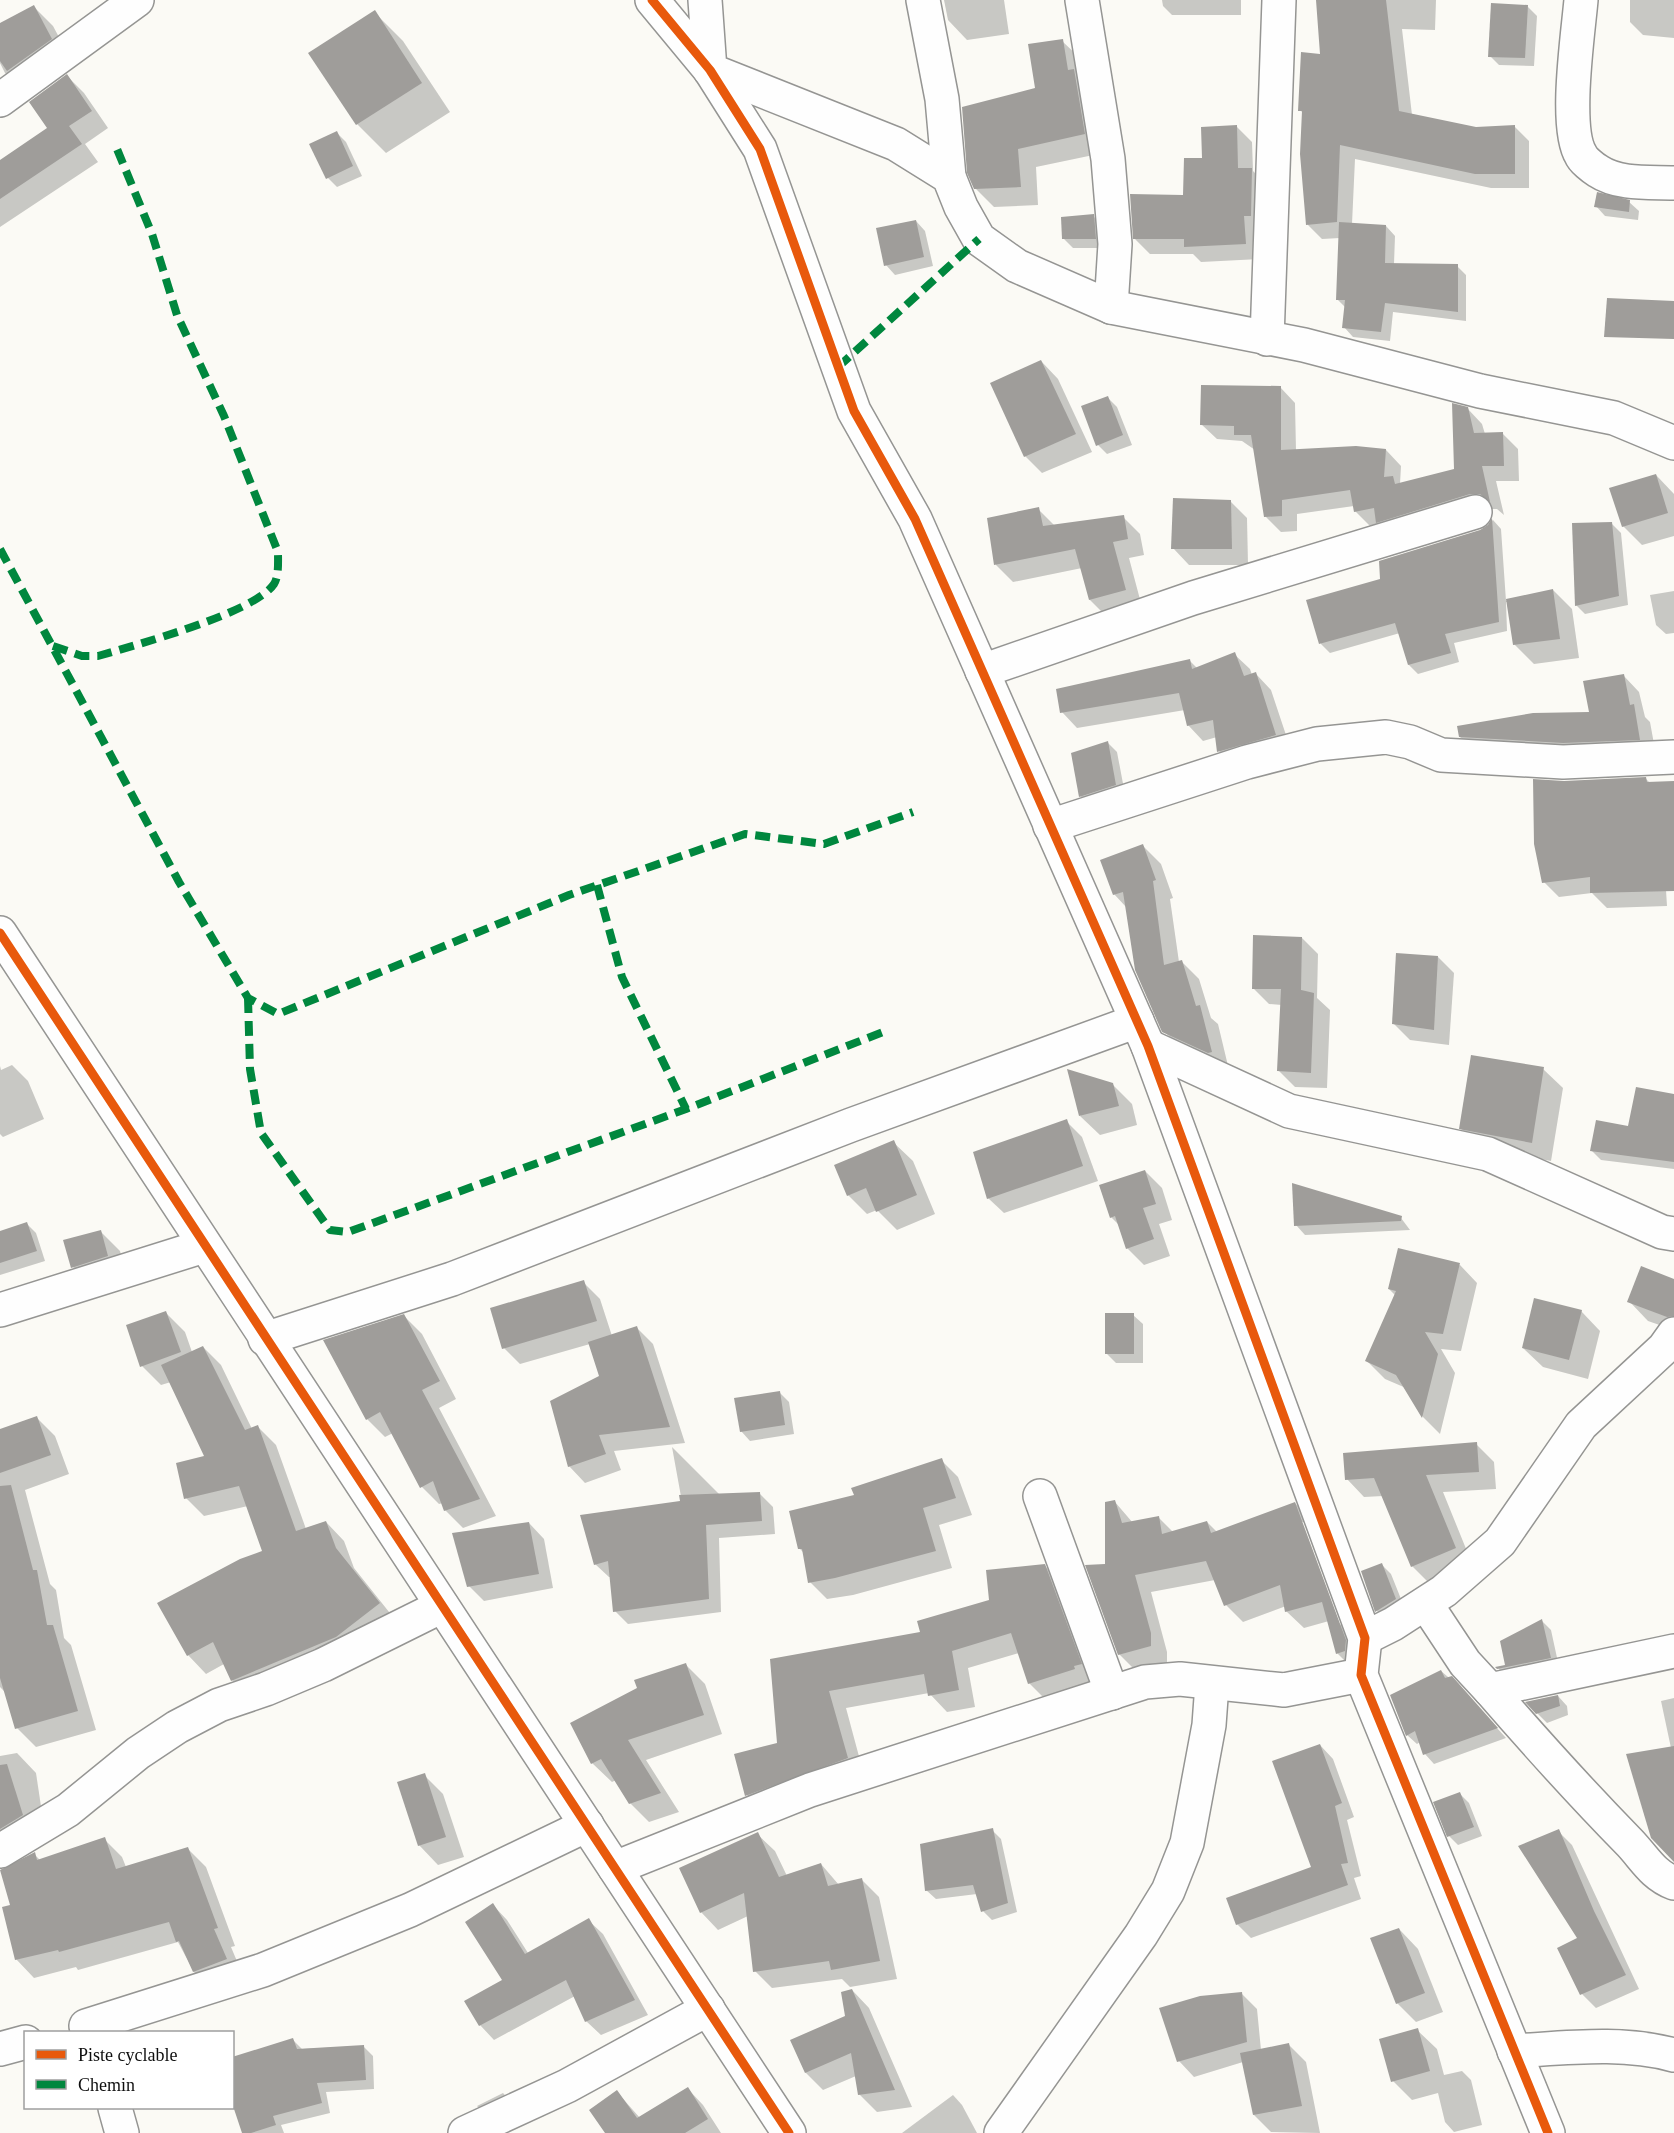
<svg xmlns="http://www.w3.org/2000/svg" width="1674" height="2133" font-family="Georgia,serif">
<rect width="100%" height="100%" fill="#fbfaf5"/>
<g fill="#0003" fill-rule="evenodd">
<polygon points="944,0 1004,0 1009,34 967,40 948,20"/>
<polygon points="1162,0 1241,0 1241,15 1172,15 1163,6"/>
<polygon points="1317,0 1436,0 1435,30 1402,29 1412,115 1476,129 1515,127 1529,141 1529,188 1491,188 1355,159 1352,224 1386,226 1395,236 1394,264 1457,266 1466,275 1466,321 1393,312 1390,341 1353,337 1344,327 1346,308 1337,299 1340,238 1322,239 1308,225 1304,114 1300,110 1322,55"/>
<polygon points="1630,0 1674,0 1674,38 1643,35 1630,22"/>
<polygon points="1527,6 1537,16 1534,66 1499,65 1490,56"/>
<polygon points="34,7 53,26 70,58 24,92 5,73 0,63 0,25"/>
<polygon points="374,12 403,41 450,112 386,153 357,124 310,53"/>
<polygon points="1062,41 1081,59 1103,153 1036,167 1038,205 994,207 975,188 1037,89"/>
<polygon points="67,76 84,93 108,128 85,144 98,162 0,227 0,162 49,129"/>
<polygon points="1237,127 1252,142 1253,171 1267,185 1260,259 1201,262 1193,254 1150,254 1135,239 1184,196 1203,160"/>
<polygon points="337,133 346,142 362,176 337,187 328,178"/>
<polygon points="1629,202 1639,211 1638,220 1605,216 1596,206"/>
<polygon points="1093,216 1102,225 1104,248 1073,248 1064,239"/>
<polygon points="916,221 925,231 933,266 895,275 886,265"/>
<polygon points="1041,361 1058,379 1092,452 1042,473 1025,456"/>
<polygon points="1280,387 1295,403 1296,451 1386,450 1401,466 1400,484 1456,471 1467,408 1482,424 1485,434 1503,434 1518,449 1519,481 1496,481 1504,515 1497,509 1486,509 1371,527 1355,511 1354,506 1297,514 1297,531 1281,532 1266,517 1255,450 1242,441 1217,439 1201,424"/>
<polygon points="1108,398 1117,407 1132,445 1107,454 1098,445"/>
<polygon points="1656,475 1674,494 1674,536 1642,545 1623,526"/>
<polygon points="1230,501 1247,518 1248,565 1189,565 1173,548"/>
<polygon points="1038,509 1055,526 1123,517 1140,534 1144,555 1129,558 1142,607 1107,617 1090,600 1082,568 1013,582 996,565 989,519"/>
<polygon points="1493,520 1501,529 1506,601 1553,590 1572,609 1579,658 1534,664 1514,644 1508,602 1506,602 1507,631 1454,643 1459,662 1418,674 1409,665 1400,633 1330,653 1321,644 1308,601 1382,580 1481,531"/>
<polygon points="1612,524 1621,533 1628,605 1585,614 1576,605"/>
<polygon points="1674,591 1674,633 1666,634 1656,625 1650,595"/>
<polygon points="1234,654 1250,669 1252,675 1256,674 1271,690 1291,750 1234,767 1219,751 1217,737 1203,741 1188,725 1185,710 1077,728 1062,712 1190,661 1197,668"/>
<polygon points="1623,675 1639,692 1645,717 1650,722 1656,755 1477,753 1460,737 1591,714"/>
<polygon points="1108,743 1117,752 1125,794 1090,805 1080,796"/>
<polygon points="1646,779 1650,783 1674,782 1674,889 1666,890 1667,906 1607,908 1592,893 1559,897 1544,882"/>
<polygon points="1143,846 1161,864 1173,898 1170,899 1179,962 1181,961 1199,979 1211,1018 1218,1024 1229,1070 1182,1050 1164,1031 1126,907 1114,894"/>
<polygon points="1302,938 1318,954 1317,998 1330,1010 1327,1088 1295,1087 1278,1070 1282,1005 1269,1004 1253,988"/>
<polygon points="1438,957 1454,973 1449,1045 1410,1040 1394,1024"/>
<polygon points="12,1065 28,1081 44,1119 3,1137 0,1134 0,1066 1,1070"/>
<polygon points="1543,1069 1563,1088 1551,1161 1480,1147 1460,1128"/>
<polygon points="1112,1084 1132,1104 1137,1125 1100,1135 1080,1116"/>
<polygon points="1674,1096 1674,1169 1601,1160 1591,1150"/>
<polygon points="1066,1121 1082,1137 1098,1181 1004,1213 988,1198"/>
<polygon points="893,1142 913,1161 935,1214 897,1230 877,1210 867,1214 848,1195"/>
<polygon points="1145,1171 1162,1188 1172,1220 1159,1224 1170,1256 1144,1265 1127,1248 1120,1226 1111,1217"/>
<polygon points="1401,1218 1410,1230 1305,1235 1296,1225"/>
<polygon points="27,1224 36,1233 45,1261 0,1275 0,1232"/>
<polygon points="101,1232 120,1251 127,1276 92,1287 73,1267"/>
<polygon points="1460,1265 1477,1283 1461,1351 1441,1349 1455,1373 1440,1434 1423,1417 1406,1388 1385,1379 1367,1361 1396,1296 1389,1289"/>
<polygon points="1674,1280 1674,1330 1648,1321 1629,1301"/>
<polygon points="583,1282 600,1299 612,1336 637,1328 653,1344 685,1443 614,1451 621,1470 585,1483 569,1466 601,1376 590,1344 520,1364 504,1348"/>
<polygon points="1581,1311 1600,1331 1588,1379 1543,1367 1523,1348"/>
<polygon points="166,1313 185,1332 192,1352 203,1347 221,1365 252,1429 258,1427 276,1445 306,1529 326,1522 344,1541 354,1568 397,1622 250,1698 232,1680 224,1664 206,1674 188,1655 264,1552 248,1506 204,1516 186,1498 206,1457 171,1382 161,1385 142,1366"/>
<polygon points="1133,1315 1143,1324 1143,1363 1116,1363 1107,1354"/>
<polygon points="404,1316 422,1334 456,1399 439,1408 496,1516 463,1528 445,1510 443,1503 439,1504 422,1487 393,1433 385,1437 367,1419"/>
<polygon points="779,1392 789,1402 794,1434 750,1441 741,1431"/>
<polygon points="36,1417 55,1436 69,1474 25,1490 50,1584 56,1590 64,1638 71,1645 96,1730 36,1747 17,1728 6,1693 0,1687 0,1430"/>
<polygon points="1476,1444 1494,1462 1496,1489 1443,1492 1473,1566 1430,1584 1412,1566 1383,1496 1364,1497 1347,1479"/>
<polygon points="672,1447 720,1495 760,1494 773,1507 775,1534 719,1538 721,1612 628,1624 615,1611 611,1577 609,1577 595,1564 682,1502"/>
<polygon points="941,1460 958,1477 972,1515 939,1525 952,1568 853,1595 827,1599 810,1582 804,1553 800,1549 856,1496"/>
<path d="M 1115,1502 L 1133,1523 L 1159,1518 L 1173,1532 L 1207,1522 L 1217,1532 L 1295,1503 L 1312,1520 L 1362,1659 L 1354,1670 L 1337,1653 L 1329,1621 L 1304,1628 L 1286,1611 L 1286,1606 L 1243,1622 L 1226,1605 L 1215,1580 L 1151,1592 L 1167,1652 L 1167,1663 L 1136,1671 L 1119,1654 L 1107,1565 ZM 1301,1522 L 1304,1522 L 1342,1624 L 1339,1625 Z"/>
<polygon points="529,1523 544,1539 553,1588 484,1601 469,1586"/>
<polygon points="1044,1565 1062,1583 1098,1681 1046,1700 1029,1683 1019,1653 968,1668 975,1707 947,1712 929,1693 846,1708 864,1775 764,1812 747,1795 779,1744 771,1660 922,1634 990,1601"/>
<polygon points="1382,1565 1391,1574 1405,1609 1386,1620 1377,1611 1362,1572"/>
<polygon points="1542,1621 1551,1630 1559,1667 1507,1678 1498,1668 1507,1666"/>
<polygon points="685,1664 705,1684 722,1734 646,1760 679,1812 649,1822 630,1803 616,1780 612,1782 592,1763"/>
<polygon points="1441,1671 1461,1688 1506,1738 1434,1764 1425,1754 1420,1742 1417,1744 1407,1735"/>
<polygon points="1558,1696 1567,1706 1568,1715 1547,1723 1537,1713"/>
<polygon points="1674,1698 1674,1861 1671,1748 1661,1701"/>
<polygon points="1320,1745 1333,1759 1354,1817 1347,1820 1361,1876 1354,1878 1361,1899 1251,1938 1237,1924 1313,1868"/>
<polygon points="17,1753 36,1773 42,1813 0,1847 0,1756"/>
<polygon points="424,1775 443,1794 464,1857 438,1865 419,1845"/>
<polygon points="1460,1794 1469,1803 1482,1836 1458,1845 1449,1836"/>
<polygon points="992,1830 1001,1839 1017,1912 992,1920 983,1911 977,1894 936,1899 926,1890"/>
<polygon points="1558,1831 1572,1845 1639,1989 1596,2008 1582,1994 1579,1938"/>
<polygon points="757,1834 775,1851 787,1876 821,1864 839,1885 862,1880 879,1897 897,1979 850,1987 842,1979 772,1988 755,1971 748,1916 718,1930 701,1912"/>
<polygon points="104,1839 122,1857 126,1867 188,1849 206,1867 235,1946 231,1947 244,1978 212,1990 194,1972 178,1942 78,1970 76,1967 34,1978 16,1959 12,1907 34,1854 41,1861"/>
<polygon points="493,1905 507,1920 528,1953 588,1920 603,1934 648,2015 601,2035 586,2021 575,1996 494,2040 480,2025 505,1981"/>
<polygon points="1399,1929 1418,1949 1443,2012 1416,2022 1397,2003"/>
<polygon points="852,1990 869,2008 912,2107 877,2112 859,2094 856,2076 823,2090 806,2073 792,2040 847,2017"/>
<polygon points="1242,1994 1257,2009 1261,2050 1289,2045 1306,2062 1320,2133 1271,2132 1254,2115 1243,2062 1194,2077 1179,2061"/>
<polygon points="1417,2030 1437,2049 1444,2075 1462,2071 1471,2080 1482,2125 1454,2132 1445,2122 1438,2093 1412,2100 1393,2081"/>
<polygon points="293,2040 302,2049 363,2046 373,2056 374,2089 326,2092 330,2113 281,2125 284,2133 243,2133"/>
<polygon points="688,2089 703,2105 721,2133 606,2133 617,2092 640,2118"/>
<polygon points="503,2093 512,2103 487,2116 477,2106"/>
<polygon points="953,2095 962,2105 977,2133 902,2133"/>
</g>
<g fill="#9f9d9a">
<polygon points="1316,0 1386,0 1399,111 1476,127 1515,125 1515,174 1475,174 1340,145 1337,222 1306,225 1300,154 1302,111 1298,111 1301,52 1320,54"/>
<polygon points="1491,3 1528,5 1525,58 1488,57"/>
<polygon points="34,5 52,39 7,71 0,61 0,23"/>
<polygon points="375,10 422,83 356,125 308,53"/>
<polygon points="1063,39 1068,70 1074,69 1085,134 1018,149 1021,187 974,189 967,173 962,107 1035,88 1028,44"/>
<polygon points="67,74 92,111 69,126 82,144 0,199 0,160 47,128 29,102"/>
<polygon points="1237,125 1238,168 1252,168 1251,216 1244,216 1246,244 1184,247 1184,239 1133,239 1130,194 1183,195 1184,158 1202,158 1201,127"/>
<polygon points="337,131 353,166 326,179 309,144"/>
<polygon points="1597,192 1630,200 1629,212 1594,207"/>
<polygon points="1094,214 1096,239 1062,239 1061,217"/>
<polygon points="916,220 924,257 884,266 876,228"/>
<polygon points="1339,222 1386,225 1385,263 1458,264 1458,312 1385,303 1381,332 1342,328 1345,300 1336,300"/>
<polygon points="1607,298 1674,301 1674,339 1604,337"/>
<polygon points="1041,360 1076,434 1024,457 990,383"/>
<polygon points="1201,385 1281,386 1281,450 1356,446 1386,449 1384,477 1393,476 1395,484 1454,469 1452,403 1468,407 1474,433 1503,432 1504,466 1482,466 1490,502 1480,494 1470,494 1376,523 1374,508 1354,512 1350,490 1282,500 1282,516 1264,517 1251,435 1234,435 1234,426 1200,425"/>
<polygon points="1108,396 1123,435 1096,446 1081,406"/>
<polygon points="1656,474 1668,513 1622,527 1609,488"/>
<polygon points="1173,498 1231,500 1232,549 1171,549"/>
<polygon points="1039,507 1043,526 1124,515 1128,539 1113,542 1126,590 1089,600 1075,549 994,565 987,518"/>
<polygon points="1492,518 1499,622 1445,634 1451,653 1408,665 1395,623 1319,644 1306,600 1380,579 1379,561 1480,530 1488,525"/>
<polygon points="1612,522 1619,596 1575,606 1572,523"/>
<polygon points="1553,589 1560,639 1513,645 1506,599"/>
<polygon points="1235,652 1244,676 1256,672 1276,735 1217,752 1213,720 1187,726 1179,693 1060,713 1056,689 1190,659 1192,669"/>
<polygon points="1624,674 1630,705 1634,704 1640,740 1563,743 1459,737 1457,726 1533,713 1589,712 1583,681"/>
<polygon points="1108,741 1116,785 1079,797 1071,753"/>
<polygon points="1646,777 1647,782 1674,781 1674,891 1590,893 1590,877 1542,883 1534,844 1533,779 1564,781"/>
<polygon points="1143,844 1156,880 1153,881 1164,965 1182,960 1196,1006 1200,1005 1212,1052 1208,1053 1162,1032 1135,970 1123,892 1113,895 1100,860"/>
<polygon points="1253,935 1302,937 1301,990 1297,989 1314,993 1311,1073 1277,1071 1281,989 1252,989"/>
<polygon points="1396,953 1438,956 1434,1030 1392,1024"/>
<polygon points="1471,1055 1544,1067 1532,1143 1459,1129"/>
<polygon points="1067,1069 1113,1083 1119,1106 1079,1116"/>
<polygon points="1636,1087 1674,1094 1674,1162 1590,1151 1596,1120 1628,1126"/>
<polygon points="1067,1119 1083,1166 987,1199 973,1152"/>
<polygon points="894,1140 917,1195 876,1212 866,1188 847,1196 834,1165"/>
<polygon points="1145,1170 1156,1204 1143,1208 1154,1239 1126,1249 1115,1216 1110,1218 1099,1185"/>
<polygon points="1292,1183 1402,1216 1401,1221 1294,1226"/>
<polygon points="27,1222 37,1251 0,1263 0,1231"/>
<polygon points="101,1230 108,1256 71,1268 63,1240"/>
<polygon points="1398,1248 1460,1263 1443,1334 1425,1332 1438,1354 1422,1418 1396,1375 1365,1361 1396,1291 1388,1289"/>
<polygon points="1641,1266 1674,1279 1674,1316 1667,1317 1627,1302"/>
<polygon points="584,1280 597,1321 502,1349 490,1308"/>
<polygon points="1534,1298 1582,1310 1569,1360 1522,1348"/>
<polygon points="166,1311 181,1352 140,1367 126,1325"/>
<rect x="1105" y="1313" width="29" height="41"/>
<polygon points="404,1314 440,1381 422,1390 480,1499 444,1511 433,1481 420,1488 380,1412 366,1420 323,1340"/>
<polygon points="637,1326 670,1427 599,1435 606,1454 568,1467 550,1401 599,1376 588,1342"/>
<polygon points="203,1346 245,1430 258,1425 296,1531 326,1521 336,1548 380,1603 336,1637 231,1681 213,1642 187,1656 157,1603 240,1559 262,1551 239,1486 184,1499 176,1463 204,1456 161,1365"/>
<polygon points="780,1391 785,1425 740,1432 734,1398"/>
<polygon points="37,1416 51,1455 0,1473 0,1429"/>
<polygon points="1477,1442 1479,1472 1426,1475 1456,1548 1411,1567 1374,1478 1345,1480 1343,1453"/>
<polygon points="942,1458 956,1498 923,1508 936,1551 835,1578 808,1583 802,1549 798,1549 789,1511 854,1495 851,1488"/>
<polygon points="11,1485 33,1570 37,1570 47,1625 53,1625 78,1711 15,1729 0,1678 0,1486"/>
<polygon points="760,1492 762,1521 706,1525 709,1599 613,1612 608,1561 594,1565 580,1515 680,1501 679,1495"/>
<polygon points="1115,1500 1122,1523 1159,1516 1162,1534 1207,1521 1211,1533 1295,1502 1346,1640 1345,1651 1336,1654 1322,1602 1285,1612 1280,1585 1224,1606 1206,1561 1135,1575 1151,1633 1151,1646 1118,1655 1085,1565 1105,1564 1105,1502"/>
<polygon points="529,1522 539,1574 467,1587 452,1533"/>
<polygon points="1382,1563 1396,1599 1375,1612 1361,1571"/>
<polygon points="1045,1564 1082,1664 1074,1666 1075,1669 1028,1684 1011,1633 952,1651 959,1690 928,1696 924,1674 829,1691 848,1758 745,1796 734,1754 777,1743 770,1659 920,1632 917,1621 989,1600 986,1570"/>
<polygon points="1542,1619 1551,1658 1497,1669 1495,1667 1505,1665 1500,1641"/>
<polygon points="686,1663 704,1715 628,1740 661,1793 629,1804 601,1759 591,1764 570,1723 637,1688 634,1680"/>
<polygon points="1441,1670 1445,1678 1452,1676 1498,1728 1423,1755 1415,1731 1406,1736 1390,1695"/>
<polygon points="1558,1695 1560,1706 1536,1714 1525,1702"/>
<polygon points="1320,1744 1342,1803 1335,1806 1348,1863 1341,1864 1348,1885 1236,1925 1226,1898 1311,1867 1272,1761"/>
<polygon points="1674,1746 1674,1862 1651,1838 1626,1754"/>
<polygon points="7,1764 23,1815 0,1829 0,1765"/>
<polygon points="425,1773 446,1837 418,1846 397,1782"/>
<polygon points="1460,1792 1474,1827 1447,1837 1433,1802"/>
<polygon points="993,1828 1008,1903 981,1912 973,1885 925,1891 920,1844"/>
<polygon points="1559,1829 1594,1911 1626,1975 1580,1995 1557,1948 1577,1938 1518,1846"/>
<polygon points="758,1832 779,1877 821,1863 828,1886 862,1878 880,1961 831,1970 829,1961 753,1972 744,1893 700,1913 679,1868"/>
<polygon points="105,1837 116,1869 188,1847 218,1928 214,1929 227,1959 193,1972 179,1941 176,1942 169,1922 59,1952 58,1950 15,1960 2,1907 10,1905 0,1870 35,1852 37,1860"/>
<polygon points="493,1903 525,1954 589,1918 635,2000 585,2022 566,1980 479,2026 464,2001 502,1980 465,1922"/>
<polygon points="1399,1928 1425,1993 1396,2004 1370,1938"/>
<polygon points="852,1989 895,2090 858,2095 851,2053 805,2073 790,2040 845,2016 841,1992"/>
<polygon points="1242,1992 1247,2042 1177,2062 1159,2008 1200,1996"/>
<polygon points="1418,2028 1430,2071 1391,2082 1379,2039"/>
<polygon points="293,2038 297,2049 364,2045 366,2080 317,2083 322,2103 273,2116 276,2125 251,2133 242,2133 232,2103 232,2057"/>
<polygon points="1289,2043 1302,2106 1253,2115 1240,2053"/>
<polygon points="688,2087 708,2119 685,2133 605,2133 589,2110 617,2090 637,2118"/>
</g>
<g fill="none" stroke-linecap="round" stroke-linejoin="round">
<defs>
<g id="minor">
<polyline points="652,0 710,70 760,149 854,411 915,519 1148,1046 1365,1638 1361,1675 1548,2133"/>
<polyline points="705,0 710,70 896,144 949,177 961,207 979,239 1017,266 1111,307 1304,345 1480,391 1614,418 1674,443"/>
<polyline points="923,0 942,99 949,177"/>
<polyline points="1082,0 1108,159 1115,244 1111,307"/>
<path d="M 1581,0 C 1578,34 1564,128 1581,155 C 1583,160 1593,168 1598,171 C 1619,185 1649,182 1674,183"/>
<polyline points="0,100 137,0"/>
<polyline points="1267,339 1279,0"/>
<polyline points="982,671 1193,598 1475,512"/>
<polyline points="1050,826 1247,762 1317,744 1386,737 1410,742 1441,755 1563,762 1674,757"/>
<polyline points="1148,1046 1289,1111 1488,1154 1662,1232 1674,1234"/>
<polyline points="0,1310 204,1246"/>
<polyline points="265,1339 452,1279 851,1125 1137,1021"/>
<polyline points="1040,1496 1112,1693"/>
<polyline points="1426,1604 1465,1663 1490,1690 1674,1651"/>
<polyline points="1365,1638 1393,1624 1444,1591 1500,1542 1581,1425 1664,1348 1674,1334"/>
<path d="M 1490,1690 C 1535,1742 1582,1794 1630,1843 C 1645,1859 1653,1875 1674,1883"/>
<polyline points="0,1851 68,1810 138,1753 177,1727 219,1705 266,1689 323,1665 442,1606"/>
<polyline points="615,1868 810,1790 1145,1682 1180,1679 1284,1690 1361,1675"/>
<polyline points="86,2026 263,1970 410,1910 587,1825"/>
<polyline points="0,2049 26,2042"/>
<path d="M 1514,2051 C 1567,2048 1622,2041 1674,2055"/>
<polyline points="115,2108 122,2133"/>
<polyline points="465,2133 567,2086 708,2009"/>
<polyline points="1001,2133 1141,1935 1168,1891 1187,1843 1209,1725 1212,1684"/>
</g>
<polyline id="tertiary" points="0,933 789,2133"/>
</defs>
<use href="#minor" stroke="#959593" stroke-width="36"/>
<use href="#tertiary" stroke="#959593" stroke-width="36"/>
<use href="#minor" stroke="#fefefe" stroke-width="33"/>
<use href="#tertiary" stroke="#fefefe" stroke-width="33"/>
<g stroke="#00873e" stroke-width="8" stroke-dasharray="15 8" stroke-linecap="butt">
<polyline points="838,367 979,239"/>
<polyline points="0,549 179,882 248,998 278,1014 569,895 745,834 824,844 913,812"/>
<path d="M 53,646 L 82,656 L 98,656 C 135,645 255,613 274,584 C 279,576 278,562 278,552 L 224,416 L 177,315 L 152,234 L 117,149"/>
<polyline points="597,885 622,977 686,1109"/>
<polyline points="248,998 250,1069 261,1133 330,1230 348,1232 686,1109 883,1032"/>
</g>
<defs>
<g id="cycleway">
<polyline points="652,0 710,70 760,149 854,411 915,519 1148,1046 1365,1638 1361,1675 1548,2133"/>
<polyline points="0,933 789,2133"/>
</g>
</defs>
<use href="#cycleway" stroke="#fff" stroke-width="13"/>
<use href="#cycleway" stroke="#e8590c" stroke-width="9"/>
</g>
<rect x="24" y="2031" width="210" height="78" fill="#ffffff" stroke="#9f9f9f" stroke-width="1.5"/>
<rect x="36" y="2050" width="30" height="9" fill="#e8590c" stroke="#9f9f9f" stroke-width="1.5"/>
<text x="78" y="2061" font-size="18" fill="#0f0f0f">Piste cyclable</text>
<rect x="36" y="2080" width="30" height="9" fill="#00873e" stroke="#9f9f9f" stroke-width="1.5"/>
<text x="78" y="2091" font-size="18" fill="#0f0f0f">Chemin</text>
</svg>
